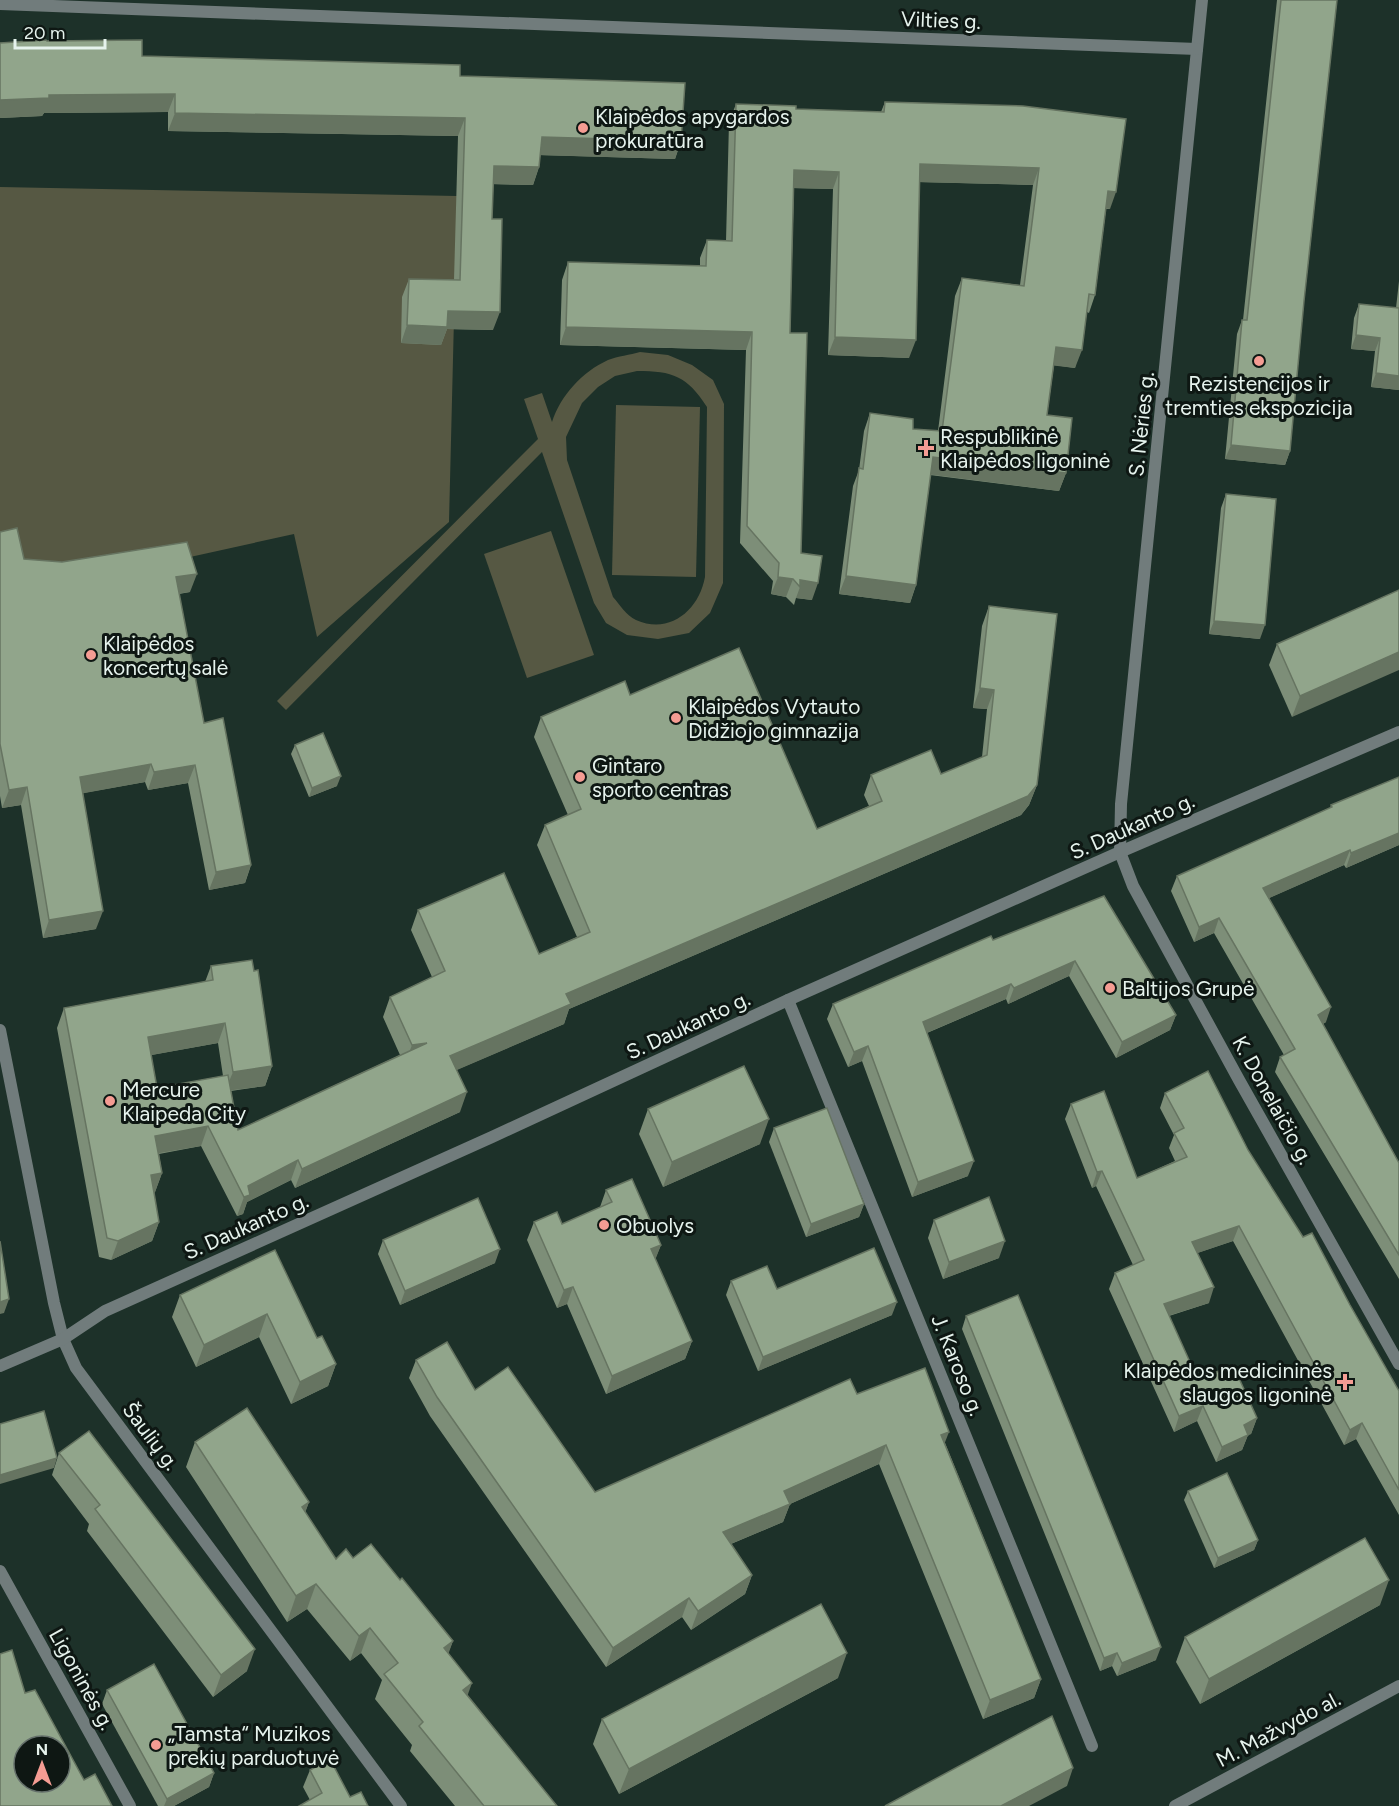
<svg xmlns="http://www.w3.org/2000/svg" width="1399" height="1806" font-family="Figtree,sans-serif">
<rect width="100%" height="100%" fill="#1d3129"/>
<g fill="#565843" fill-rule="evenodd">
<polygon points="0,187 457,196 449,522 317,637 294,534 181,559 55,580 0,548"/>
<path d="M 640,352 L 668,355 L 692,365 L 713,380 L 724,404 L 723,583 L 710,613 L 689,633 L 658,639 L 627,635 L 606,623 L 594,603 L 542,452 L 286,710 L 277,701 L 538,439 L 524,399 L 542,393 L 552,422 C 561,395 582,372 608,360 C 618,356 630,355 640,352 ZM 637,371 C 673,371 687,376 707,407 L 705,577 C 699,610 670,635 636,620 C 626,615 620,605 613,597 L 567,460 L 566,437 L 582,403 L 598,387 L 615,376 Z"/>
<polygon points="616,405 700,407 696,577 612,575"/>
<polygon points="551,531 594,655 527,678 484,554"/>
</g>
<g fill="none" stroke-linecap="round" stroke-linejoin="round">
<polyline stroke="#717c7c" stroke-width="12" points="1175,1806 1399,1686"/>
<g stroke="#717c7c" stroke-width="12">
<polyline points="1202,0 1121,804 1120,852 1133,886 1239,1080 1399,1364"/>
<polyline points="0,4 1197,49"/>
<polyline points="788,1000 1092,1746"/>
<polyline points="0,1030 54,1303 63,1339 76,1368 401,1806"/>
<polyline points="0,1366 63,1339 105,1311 492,1137 788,1000 1120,852 1399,732"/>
<polyline points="0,1571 130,1806"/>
</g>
</g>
<g fill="#7d8e78" fill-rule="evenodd">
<polygon points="1277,0 1337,0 1304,301 1290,451 1285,465 1225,459 1237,334 1242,320 1243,320"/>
<polygon points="47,41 142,56 460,76 681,141 675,159 540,155 539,167 533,185 493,184 492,219 493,330 447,329 441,345 401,343 402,297 409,279 454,280 458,136 168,131 168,112 44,113 42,116 0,118 0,43"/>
<polygon points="885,102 1023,106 1110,209 1106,209 1095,295 1089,313 1087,312 1075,368 1054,365 1047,415 1066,473 1059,491 930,475 916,585 910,603 839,594 853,486 859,470 864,431 870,413 913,429 938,431 955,296 962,278 1020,285 1033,185 920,182 909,358 828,355 833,189 794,188 790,333 801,553 812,600 796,598 794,605 786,597 771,594 773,581 740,543 746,350 560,345 562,280 568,262 700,266 700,258 707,240 726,241 729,122 736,104 796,109 881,112"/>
<polygon points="1399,281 1399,390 1371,387 1375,351 1351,349 1354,318 1359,304 1396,308"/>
<polygon points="1226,494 1260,639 1209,634 1221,508"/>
<polygon points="0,532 24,559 190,592 179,594 204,723 251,865 245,883 209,890 188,783 148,790 145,782 83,793 96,929 43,938 21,805 2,808 0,796"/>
<polygon points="1399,590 1292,717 1269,665 1277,644"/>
<path d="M 989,606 L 1037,785 L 1029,805 L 1021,815 L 569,1009 L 564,1024 L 456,1070 L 460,1112 L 295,1188 L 291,1180 L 247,1202 L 243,1214 L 237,1216 L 201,1146 L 159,1154 L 162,1173 L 155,1192 L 154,1193 L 159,1222 L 152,1241 L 111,1260 L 99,1257 L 57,1028 L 64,1008 L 205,982 L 211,966 L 272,1066 L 265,1086 L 231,1091 L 238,1130 L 400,1055 L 383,1017 L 390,997 L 432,977 L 411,930 L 418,910 L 539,954 L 577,937 L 537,845 L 545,825 L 568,815 L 534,737 L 541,717 L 630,695 L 817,829 L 869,806 L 864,795 L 871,775 L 941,774 L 982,757 L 987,709 L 973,708 L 982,626 ZM 218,1043 L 223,1076 L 157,1088 L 151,1055 Z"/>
<polygon points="295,745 337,786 309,797 291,754"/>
<polygon points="1399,777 1399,845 1346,868 1344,865 1269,898 1326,1022 1323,1024 1399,1163 1399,1279 1275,1072 1280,1057 1284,1055 1214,933 1194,942 1171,891 1177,876 1330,808 1331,805"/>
<polygon points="1104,896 1176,1015 1170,1030 1116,1058 1069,976 1008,1004 1006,999 927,1033 968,1176 912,1197 862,1061 848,1067 827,1019 833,1004"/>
<polygon points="1165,1093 1248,1150 1303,1237 1350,1305 1399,1391 1399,1515 1356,1439 1344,1445 1233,1241 1197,1253 1209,1303 1169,1316 1198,1380 1257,1418 1251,1434 1248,1435 1242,1450 1216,1462 1197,1421 1174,1432 1109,1289 1115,1273 1133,1265 1096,1186 1092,1188 1065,1119 1071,1104 1137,1178 1175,1161 1169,1148 1174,1135 1160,1108"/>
<polygon points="648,1109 760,1144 663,1187 639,1134"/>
<polygon points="774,1128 864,1204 859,1217 806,1237 769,1142"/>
<polygon points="606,1190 661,1245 655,1259 692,1341 685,1359 606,1394 567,1304 557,1308 527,1240 534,1222 562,1224 600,1207"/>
<polygon points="934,1220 999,1258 943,1279 928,1238"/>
<polygon points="383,1240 495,1263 400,1305 378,1254"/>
<polygon points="275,1250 317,1338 336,1364 328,1386 291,1404 259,1337 196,1367 172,1317 180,1295"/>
<polygon points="731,1281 777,1289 892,1315 758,1371 726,1295"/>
<polygon points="966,1316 1156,1660 1117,1676 1112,1666 1100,1671 962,1329"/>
<polygon points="416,1360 475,1390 595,1492 857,1394 945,1443 1041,1679 1034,1698 983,1719 879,1464 790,1504 783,1522 731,1544 752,1575 745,1594 691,1630 682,1617 606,1667 430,1416 409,1378"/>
<polygon points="195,1442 309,1502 305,1512 336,1559 353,1558 400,1580 453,1641 448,1653 468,1696 557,1806 455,1806 410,1751 412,1745 375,1699 382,1680 361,1653 350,1661 307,1609 287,1622 186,1467"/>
<polygon points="59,1453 247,1671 213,1697 87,1531 89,1524 52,1475"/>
<polygon points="1188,1491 1258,1540 1254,1550 1214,1568 1184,1500"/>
<polygon points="1380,1605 1200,1704 1176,1662 1185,1637"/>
<polygon points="838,1678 619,1794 593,1744 602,1719"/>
<polygon points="107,1690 214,1773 209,1787 174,1806 158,1806 102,1704"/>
<polygon points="310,1770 350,1797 310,1800 303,1787"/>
</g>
<g fill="#667461">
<polygon points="175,94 168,112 44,113 42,116 0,118 0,100 49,95"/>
<polygon points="175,113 465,118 458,136 168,131"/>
<polygon points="542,137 681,141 675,159 536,155"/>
<polygon points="920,164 1039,168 1033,185 914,182"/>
<polygon points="494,166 539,167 533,185 487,184"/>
<polygon points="794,170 839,172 833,189 788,188"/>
<polygon points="1108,191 1116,192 1110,209 1102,208"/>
<polygon points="448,311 500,312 493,330 447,329 441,345 401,343 407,325"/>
<polygon points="566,327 752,332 746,350 560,345"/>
<polygon points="1356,335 1380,338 1375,351 1351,349"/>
<polygon points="835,337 916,340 909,358 828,355"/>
<polygon points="1056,347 1082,350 1075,368 1049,365"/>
<polygon points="1376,373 1399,376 1399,390 1371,387"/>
<polygon points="1231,445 1290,451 1285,465 1225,459"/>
<polygon points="933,457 1066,473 1059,491 926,474"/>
<polygon points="197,574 190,592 169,595 176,577"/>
<polygon points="846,576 916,585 910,603 839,594"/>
<polygon points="778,577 793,579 786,597 771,594"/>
<polygon points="800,580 818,583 812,600 796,598 800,587"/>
<polygon points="1214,621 1265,625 1260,639 1209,634"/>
<polygon points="1399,652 1399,670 1292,717 1300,696"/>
<polygon points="980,688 994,690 987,709 973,708"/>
<polygon points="151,764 145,782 74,795 80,777"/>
<polygon points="195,765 188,783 148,790 154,772"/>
<polygon points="341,776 337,786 309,797 312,788"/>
<polygon points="1037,785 1029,805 1021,815 569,1009 564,1024 443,1076 450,1056 566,994"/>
<polygon points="27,787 21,805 2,808 9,790"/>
<polygon points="1399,833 1399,845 1346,868 1351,853"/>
<polygon points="1350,850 1344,865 1258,903 1263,888"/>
<polygon points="251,865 245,883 209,890 216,872"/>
<polygon points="103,911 96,929 43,938 49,920"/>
<polygon points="1219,918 1214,933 1194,942 1199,927"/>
<polygon points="1075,961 1069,976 1008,1004 1014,988"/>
<polygon points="1011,984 1006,999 917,1037 923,1022"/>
<polygon points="1331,1007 1326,1022 1312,1030 1318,1015"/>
<polygon points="1176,1015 1170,1030 1116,1058 1122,1042"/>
<polygon points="225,1023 218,1043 141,1057 148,1037"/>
<polygon points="427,1043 405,1064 412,1045"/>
<polygon points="868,1046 862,1061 848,1067 854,1052"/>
<polygon points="272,1066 265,1086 225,1091 233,1072"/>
<polygon points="467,1092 460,1112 295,1188 302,1169"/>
<polygon points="769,1119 760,1144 663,1187 672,1162"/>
<polygon points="208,1126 201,1146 148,1155 155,1136"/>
<polygon points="298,1160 291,1180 247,1202 243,1214 237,1216 248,1186"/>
<polygon points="974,1161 968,1176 912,1197 918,1182"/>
<polygon points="1102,1171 1096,1186 1092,1188 1097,1172"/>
<polygon points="162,1173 155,1192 143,1194 151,1175"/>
<polygon points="864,1204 859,1217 806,1237 811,1224"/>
<polygon points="159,1222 152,1241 111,1260 118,1241"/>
<polygon points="1239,1226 1233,1241 1186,1257 1192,1242"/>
<polygon points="1005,1241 999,1258 943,1279 949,1262"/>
<polygon points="661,1245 654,1263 651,1249"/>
<polygon points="500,1249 495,1263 400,1305 405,1291"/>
<polygon points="573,1287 567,1304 557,1308 564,1290"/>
<polygon points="1214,1287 1209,1303 1158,1319 1164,1304"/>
<polygon points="9,1299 4,1313 0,1314 0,1302"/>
<polygon points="897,1302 892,1315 758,1371 763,1357"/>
<polygon points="267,1314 259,1337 196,1367 204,1345"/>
<polygon points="692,1341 685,1359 606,1394 612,1376"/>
<polygon points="336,1364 328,1386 291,1404 300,1382"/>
<polygon points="1203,1406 1197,1421 1174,1432 1179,1416"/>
<polygon points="1257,1418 1251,1434 1248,1435 1242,1450 1216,1462 1222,1447 1244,1425"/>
<polygon points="1362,1423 1356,1439 1344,1445 1350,1430"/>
<polygon points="949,1432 942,1450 941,1435"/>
<polygon points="886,1445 879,1464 790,1504 783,1522 716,1550 723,1532 784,1491"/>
<polygon points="57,1458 54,1468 0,1484 0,1475"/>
<polygon points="309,1502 300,1527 302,1507"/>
<polygon points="1258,1540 1254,1550 1214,1568 1218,1558"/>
<polygon points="752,1575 745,1594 691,1630 698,1611"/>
<polygon points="1389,1580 1380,1605 1200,1704 1209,1679"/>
<polygon points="316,1584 307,1609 287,1622 296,1596"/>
<polygon points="689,1598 682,1617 606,1667 613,1648"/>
<polygon points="370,1628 361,1653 350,1661 359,1636"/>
<polygon points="453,1641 444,1666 444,1648"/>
<polygon points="1161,1647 1156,1660 1117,1676 1122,1663"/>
<polygon points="255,1649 247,1671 213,1697 221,1675"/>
<polygon points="847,1653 838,1678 619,1794 629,1769"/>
<polygon points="1117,1653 1112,1666 1100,1671 1104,1658"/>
<polygon points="1041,1679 1034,1698 983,1719 990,1700"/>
<polygon points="472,1683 463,1708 463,1690"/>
<polygon points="1073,1768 1067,1786 1029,1806 1001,1806"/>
<polygon points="214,1773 209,1787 174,1806 164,1806 167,1799"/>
</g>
<g fill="#91a58b" stroke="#667461" stroke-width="1.5" fill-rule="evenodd">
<polygon points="1281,0 1337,0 1304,301 1290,451 1231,445 1242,320 1247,320"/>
<polygon points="46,40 47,41 142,40 142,56 460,65 460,76 685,83 681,141 542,137 539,167 494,166 492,219 502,219 500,312 448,311 447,327 407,325 409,279 460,280 465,118 175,113 175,94 49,95 49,98 0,100 0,43"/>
<polygon points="885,102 1023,106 1126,119 1116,192 1108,191 1095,295 1089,294 1082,350 1056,347 1047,415 1072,418 1066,473 933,457 916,585 846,576 859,468 863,469 870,413 913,419 913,429 942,431 962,278 1024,286 1039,168 920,164 916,340 835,337 839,172 794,170 790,333 807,333 801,553 822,556 818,583 800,580 800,587 793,579 778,577 779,563 747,526 752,332 566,327 568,262 706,266 707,240 732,241 736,104 796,106 796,109 884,112"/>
<polygon points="1359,304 1399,308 1399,376 1376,373 1380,338 1356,335"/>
<polygon points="1226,494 1276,499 1265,625 1214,621"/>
<polygon points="17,528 24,559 62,562 187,542 197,574 176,577 204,723 223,718 251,865 216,872 195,765 154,772 151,764 80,777 103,911 49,920 27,787 9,790 0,744 0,532"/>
<polygon points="1399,590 1399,652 1300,696 1277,644"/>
<polygon points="989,606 1057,614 1037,785 1028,796 566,994 571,1004 450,1056 467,1092 302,1169 298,1160 248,1186 250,1195 244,1197 208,1126 155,1136 162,1173 151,1175 159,1222 118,1241 107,1238 64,1008 213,980 211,966 252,960 254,971 258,970 272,1066 233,1072 225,1023 148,1037 157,1088 228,1075 238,1130 427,1043 412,1045 390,997 445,971 418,910 504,873 539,954 590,932 545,825 581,809 541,717 625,681 630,695 739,648 817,829 882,801 871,775 931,750 941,774 987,755 994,690 980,688"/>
<polygon points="323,733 341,776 312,788 295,745"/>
<polygon points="1399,777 1399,833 1351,853 1350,850 1263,888 1331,1007 1318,1015 1399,1163 1399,1255 1280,1057 1295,1049 1219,918 1199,927 1177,876 1332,807 1331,805"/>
<polygon points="1104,896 1176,1015 1122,1042 1075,961 1014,988 1011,984 923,1022 974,1161 918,1182 868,1046 854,1052 833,1004 991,936 993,940"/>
<polygon points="744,1066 769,1119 672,1162 648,1109"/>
<polygon points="1208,1071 1248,1150 1303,1237 1312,1233 1350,1305 1399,1391 1399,1490 1362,1423 1350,1430 1239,1226 1192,1242 1214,1287 1164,1304 1198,1380 1233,1365 1257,1418 1244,1425 1248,1435 1222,1447 1203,1406 1179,1416 1115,1273 1144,1260 1102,1171 1097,1172 1071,1104 1104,1091 1137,1178 1187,1157 1174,1133 1184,1128 1165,1093"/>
<polygon points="827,1108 864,1204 811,1224 774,1128"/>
<polygon points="632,1179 661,1245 651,1249 692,1341 612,1376 573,1287 564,1290 534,1222 557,1212 562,1224 612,1202 606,1190"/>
<polygon points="989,1197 1005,1241 949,1262 934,1220"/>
<polygon points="478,1198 500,1249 405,1291 383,1240"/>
<polygon points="0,1241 9,1299 0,1302"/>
<polygon points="874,1248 897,1302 763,1357 731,1281 767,1266 777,1289"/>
<polygon points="275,1250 317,1338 322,1336 336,1364 300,1382 267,1314 204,1345 180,1295"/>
<polygon points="1018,1295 1161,1647 1122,1663 1117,1653 1104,1658 966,1316"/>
<polygon points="447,1342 475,1390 508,1367 595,1492 850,1379 857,1394 925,1368 949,1432 941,1435 1041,1679 990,1700 886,1445 784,1491 790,1504 723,1532 752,1575 698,1611 689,1598 613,1648 437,1397 416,1360"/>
<polygon points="247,1408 309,1502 302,1507 336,1559 346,1549 353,1558 371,1544 400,1580 402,1578 453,1641 444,1648 472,1683 463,1690 557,1806 484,1806 419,1726 423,1722 384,1674 398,1663 370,1628 359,1636 316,1584 296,1596 195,1442"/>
<polygon points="44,1411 57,1458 0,1475 0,1424"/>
<polygon points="89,1431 255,1649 221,1675 95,1509 100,1505 59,1453"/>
<polygon points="1227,1473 1258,1540 1218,1558 1188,1491"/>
<polygon points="1365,1538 1389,1580 1209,1679 1185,1637"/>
<polygon points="821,1604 847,1653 629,1769 602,1719"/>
<path d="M 12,1650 L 25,1693 L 35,1690 L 84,1780 L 95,1774 L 112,1806 L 0,1806 L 0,1654 ZM 24,1746 L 60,1746 L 60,1782 L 24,1782 Z"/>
<polygon points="154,1664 214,1773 167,1799 107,1690"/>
<polygon points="1052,1716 1073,1768 1001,1806 885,1806"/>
<polygon points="330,1759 350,1797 361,1792 368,1806 299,1806 322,1793 310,1770"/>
</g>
<g fill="#f59c93" stroke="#0e1713" stroke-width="2">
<circle cx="583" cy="128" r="6"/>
<circle cx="1259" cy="361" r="6"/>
<path d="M923 439h6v6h6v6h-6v6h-6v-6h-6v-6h6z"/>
<circle cx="91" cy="655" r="6"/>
<circle cx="676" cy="718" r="6"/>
<circle cx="580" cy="777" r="6"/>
<circle cx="1110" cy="988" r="6"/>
<circle cx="110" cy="1101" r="6"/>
<circle cx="604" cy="1225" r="6"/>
<path d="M1342 1373h6v6h6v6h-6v6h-6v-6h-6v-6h6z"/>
<circle cx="156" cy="1745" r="6"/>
</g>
<g text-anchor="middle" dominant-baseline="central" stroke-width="6" stroke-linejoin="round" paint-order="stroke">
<g font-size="21" fill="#e6f3ed" stroke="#0e1713">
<text transform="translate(941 20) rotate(2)">Vilties g.</text>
<text transform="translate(1141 424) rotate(-84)">S. Nėries g.</text>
<text transform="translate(1132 826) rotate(-24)">S. Daukanto g.</text>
<text transform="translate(688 1025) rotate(-25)">S. Daukanto g.</text>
<text transform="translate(1273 1100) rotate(61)">K. Donelaičio g.</text>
<text transform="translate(246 1226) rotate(-24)">S. Daukanto g.</text>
<text transform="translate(958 1365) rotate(68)">J. Karoso g.</text>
<text transform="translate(151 1436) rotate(53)">Šaulių g.</text>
<text transform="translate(82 1679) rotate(61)">Ligoninės g.</text>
<text transform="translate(1278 1729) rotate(-28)">M. Mažvydo al.</text>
</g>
<g font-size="21" fill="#e6f3ed" stroke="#0e1713" text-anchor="start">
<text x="595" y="116">Klaipėdos apygardos<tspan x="595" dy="24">prokuratūra</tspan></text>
<text x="1259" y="383" text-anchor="middle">Rezistencijos ir<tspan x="1259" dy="24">tremties ekspozicija</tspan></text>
<text x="940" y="436">Respublikinė<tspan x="940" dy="24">Klaipėdos ligoninė</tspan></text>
<text x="103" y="643">Klaipėdos<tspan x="103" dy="24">koncertų salė</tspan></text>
<text x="688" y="706">Klaipėdos Vytauto<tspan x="688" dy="24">Didžiojo gimnazija</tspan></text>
<text x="592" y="765">Gintaro<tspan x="592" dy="24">sporto centras</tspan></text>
<text x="1122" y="988">Baltijos Grupė</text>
<text x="122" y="1089">Mercure<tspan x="122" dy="24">Klaipeda City</tspan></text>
<text x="616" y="1225">Obuolys</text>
<text x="1332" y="1370" text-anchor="end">Klaipėdos medicininės<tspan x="1332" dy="24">slaugos ligoninė</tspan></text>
<text x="168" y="1733">„Tamsta“ Muzikos<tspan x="168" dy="24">prekių parduotuvė</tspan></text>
</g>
</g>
<g transform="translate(42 1764)"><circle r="28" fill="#0e1713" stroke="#646f6a" stroke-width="1.5"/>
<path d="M0-4.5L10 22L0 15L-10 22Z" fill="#f59c93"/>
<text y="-9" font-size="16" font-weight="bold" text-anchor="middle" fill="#e6f3ed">N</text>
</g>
<path d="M15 39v9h90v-9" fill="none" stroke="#e6f3ed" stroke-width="3"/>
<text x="24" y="39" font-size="18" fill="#e6f3ed" stroke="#0e1713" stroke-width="4.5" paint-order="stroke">20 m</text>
</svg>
